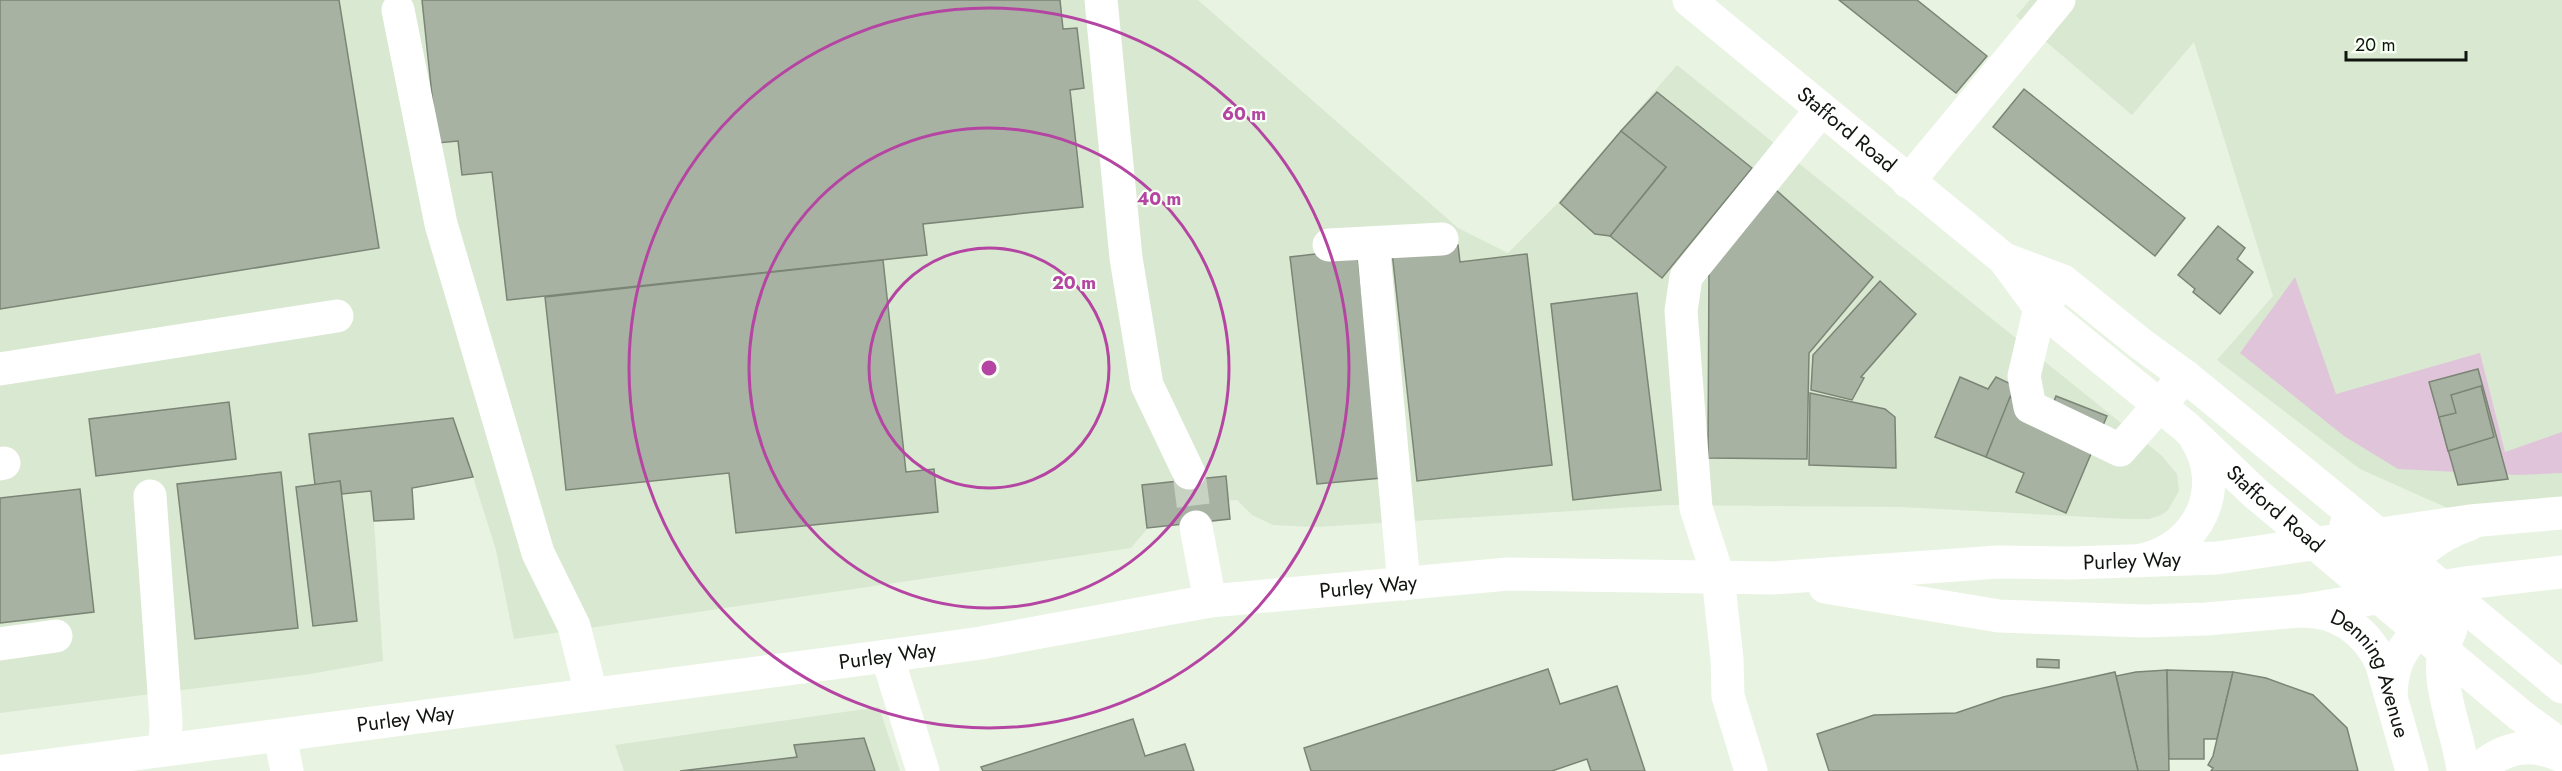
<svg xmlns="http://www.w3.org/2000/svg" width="2562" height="771" font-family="Jost,sans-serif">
<rect width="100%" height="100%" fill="#e8f3e2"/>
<g fill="#d9e8d0">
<polygon points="0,0 1198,0 1458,228 1508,253 1556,205 1677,65 2162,456 2177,474 2179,491 2168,510 2161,515 2149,519 2127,519 1902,507 1668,505 1316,527 1273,525 1252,515 1237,500 1145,507 1147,529 1131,548 514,639 496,550 473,477 412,488 414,519 374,521 383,661 310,674 0,713"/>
<polygon points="2030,0 2562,0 2562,499 2452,510 2360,469 2217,360 2273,296 2194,42 2132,115 2016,16"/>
<polygon points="879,707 900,771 624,771 615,745"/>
</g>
<polygon fill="#e0c4d9" points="2295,277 2336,394 2480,353 2505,452 2562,432 2562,473 2518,475 2398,469 2344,436 2240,353"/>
<g fill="#a8b2a2" stroke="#7b8575" stroke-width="1.5">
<polygon points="0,0 339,0 379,248 0,309"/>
<polygon points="422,0 1060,0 1063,29 1077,28 1084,88 1070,90 1083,207 923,224 927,255 507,300 492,172 462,175 458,141 437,143"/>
<polygon points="1839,0 1917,0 1987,56 1956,93"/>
<polygon points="2024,89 2185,218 2155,256 1993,127"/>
<polygon points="1657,92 1752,168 1662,278 1610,236 1666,167 1621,131"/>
<polygon points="1621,131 1666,167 1610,236 1595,234 1560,203"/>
<polygon points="1776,190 1873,277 1809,353 1807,459 1708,458 1709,263"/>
<polygon points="2218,226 2245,248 2237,259 2253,272 2220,314 2193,292 2195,289 2178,275"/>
<polygon points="1458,245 1460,262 1527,254 1552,465 1417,481 1392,252"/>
<polygon points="1357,249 1382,478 1317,484 1290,257"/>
<polygon points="883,260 906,472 934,469 938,512 736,533 729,473 566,490 545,297"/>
<polygon points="1880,281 1916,314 1861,377 1864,378 1852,400 1811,390 1813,355"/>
<polygon points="1637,293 1661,490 1573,500 1551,304"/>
<polygon points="2478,369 2508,479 2458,485 2429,382"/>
<polygon points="1960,377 1988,389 1996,377 2015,386 1986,457 1935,437"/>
<polygon points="2481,386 2494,437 2448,451 2439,417 2456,413 2451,395"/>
<polygon points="1810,393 1885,409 1895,417 1896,468 1809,465"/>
<polygon points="2056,396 2107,416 2066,513 2016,492 2024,473 1986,457 2010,397 2049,414"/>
<polygon points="229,402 236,459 96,476 89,419"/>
<polygon points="453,418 473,477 412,488 414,519 374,521 371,491 342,494 340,481 315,485 309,434"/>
<polygon points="281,472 298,628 195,639 177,484"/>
<polygon points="1226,476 1230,519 1147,528 1142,485"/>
<polygon points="340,481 357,621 313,626 296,487"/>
<polygon points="80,489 94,612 0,623 0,498"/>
<polygon points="2037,659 2059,660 2059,668 2037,667"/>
<polygon points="1548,669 1560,704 1617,686 1645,771 1591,771 1587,759 1552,771 1311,771 1304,748"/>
<polygon points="2167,670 2169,771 2138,771 2116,676 2136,672"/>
<polygon points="2167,670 2233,672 2217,739 2204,739 2204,759 2169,759"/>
<polygon points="2115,672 2138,771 1829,771 1817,734 1874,715 1956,713 2003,697"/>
<polygon points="2233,672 2266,678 2313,695 2347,728 2358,771 2211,771 2213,768 2208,765 2213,756"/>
<polygon points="1133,719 1145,756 1185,744 1194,771 983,771 981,767"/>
<polygon points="864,738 875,771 680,771 797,757 794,745"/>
</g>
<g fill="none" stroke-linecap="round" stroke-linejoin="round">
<polyline stroke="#c8d2c2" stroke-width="33" stroke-dasharray="33 16" stroke-linecap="butt" points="1189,473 1196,527"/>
<g stroke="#fff" stroke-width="33">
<polyline points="1101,0 1126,258 1147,385 1189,473"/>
<polyline points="398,10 441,224 538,553 574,626 591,693"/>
<polyline points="1908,182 2059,0"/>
<polyline points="1373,243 1404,584"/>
<polyline points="1329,245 1442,239"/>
<polyline points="2057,289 2040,308 2024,376 2030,407 2120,450 2185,376"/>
<polyline points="0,369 337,316"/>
<polyline points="0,464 4,463"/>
<polyline points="150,496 166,721 165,749"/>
<polyline points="1196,527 1210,601"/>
<polyline points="0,644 56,636"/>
<polyline points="887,656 923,771"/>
<polyline points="280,736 287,771"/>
<polyline points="1751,771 1728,696 1727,659 1718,576 1696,508 1681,311 1686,277 1821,110"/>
</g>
<g stroke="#fff" stroke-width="33">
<path id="s1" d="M 1689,0 L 2004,259 L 2040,308 L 2186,427 L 2255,493 L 2380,598"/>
<polyline points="2004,259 2063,281 2141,344 2185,376 2379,535"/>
<polyline points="2346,525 2434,614 2442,628 2444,651"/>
<path d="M 2142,560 C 2198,548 2227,489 2196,439"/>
<path d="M 2396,585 C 2412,555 2437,535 2470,524"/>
<path id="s2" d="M 2302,611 C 2339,611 2365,630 2381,662 L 2412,771"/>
<path d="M 2451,629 C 2428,674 2458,725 2463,771"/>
<path d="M 2391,695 C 2392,658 2408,631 2446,621"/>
<path d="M 2477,771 C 2502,747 2530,741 2562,756"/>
</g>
<g stroke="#fff" stroke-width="33">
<polyline points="2379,535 2562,687"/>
<polyline points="1825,587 1999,616 2144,621 2206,619 2299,611 2465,583 2562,572"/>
<polyline points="2380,598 2520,715 2562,746"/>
<path id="s3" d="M 4,771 L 887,656 L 981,643 L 1210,601 L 1508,574 L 1773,578 L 1998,562 L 2071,563 L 2217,558 L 2470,521 L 2562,513"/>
</g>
</g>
<g fill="none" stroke="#b545a2" stroke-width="3">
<circle cx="989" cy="368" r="120"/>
<circle cx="989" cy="368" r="240"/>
<circle cx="989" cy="368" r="360"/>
</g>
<g text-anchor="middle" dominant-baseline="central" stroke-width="4.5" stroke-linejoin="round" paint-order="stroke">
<g font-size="21" fill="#11150f" stroke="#f8fff4">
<text stroke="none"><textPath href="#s1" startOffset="204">Stafford Road</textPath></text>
<text stroke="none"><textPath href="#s1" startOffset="778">Stafford Road</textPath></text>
<text stroke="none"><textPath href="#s3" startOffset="2142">Purley Way</textPath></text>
<text stroke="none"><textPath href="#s3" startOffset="1377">Purley Way</textPath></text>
<text stroke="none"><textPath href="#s3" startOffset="891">Purley Way</textPath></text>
<text stroke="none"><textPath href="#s2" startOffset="104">Denning Avenue</textPath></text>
<text stroke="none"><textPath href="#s3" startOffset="405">Purley Way</textPath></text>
</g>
</g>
<circle cx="989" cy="368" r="9" fill="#b545a2" stroke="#f8fff4" stroke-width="3"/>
<g font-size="18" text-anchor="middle" font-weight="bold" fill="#b545a2" stroke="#f8fff4" stroke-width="4.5" stroke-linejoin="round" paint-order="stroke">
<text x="1244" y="120">60 m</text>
<text x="1159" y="205">40 m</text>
<text x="1074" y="289">20 m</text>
</g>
<path d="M2346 51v9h120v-9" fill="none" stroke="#11150f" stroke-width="3"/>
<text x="2355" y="51" font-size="18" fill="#11150f" stroke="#f8fff4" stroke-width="4.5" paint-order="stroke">20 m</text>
</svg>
